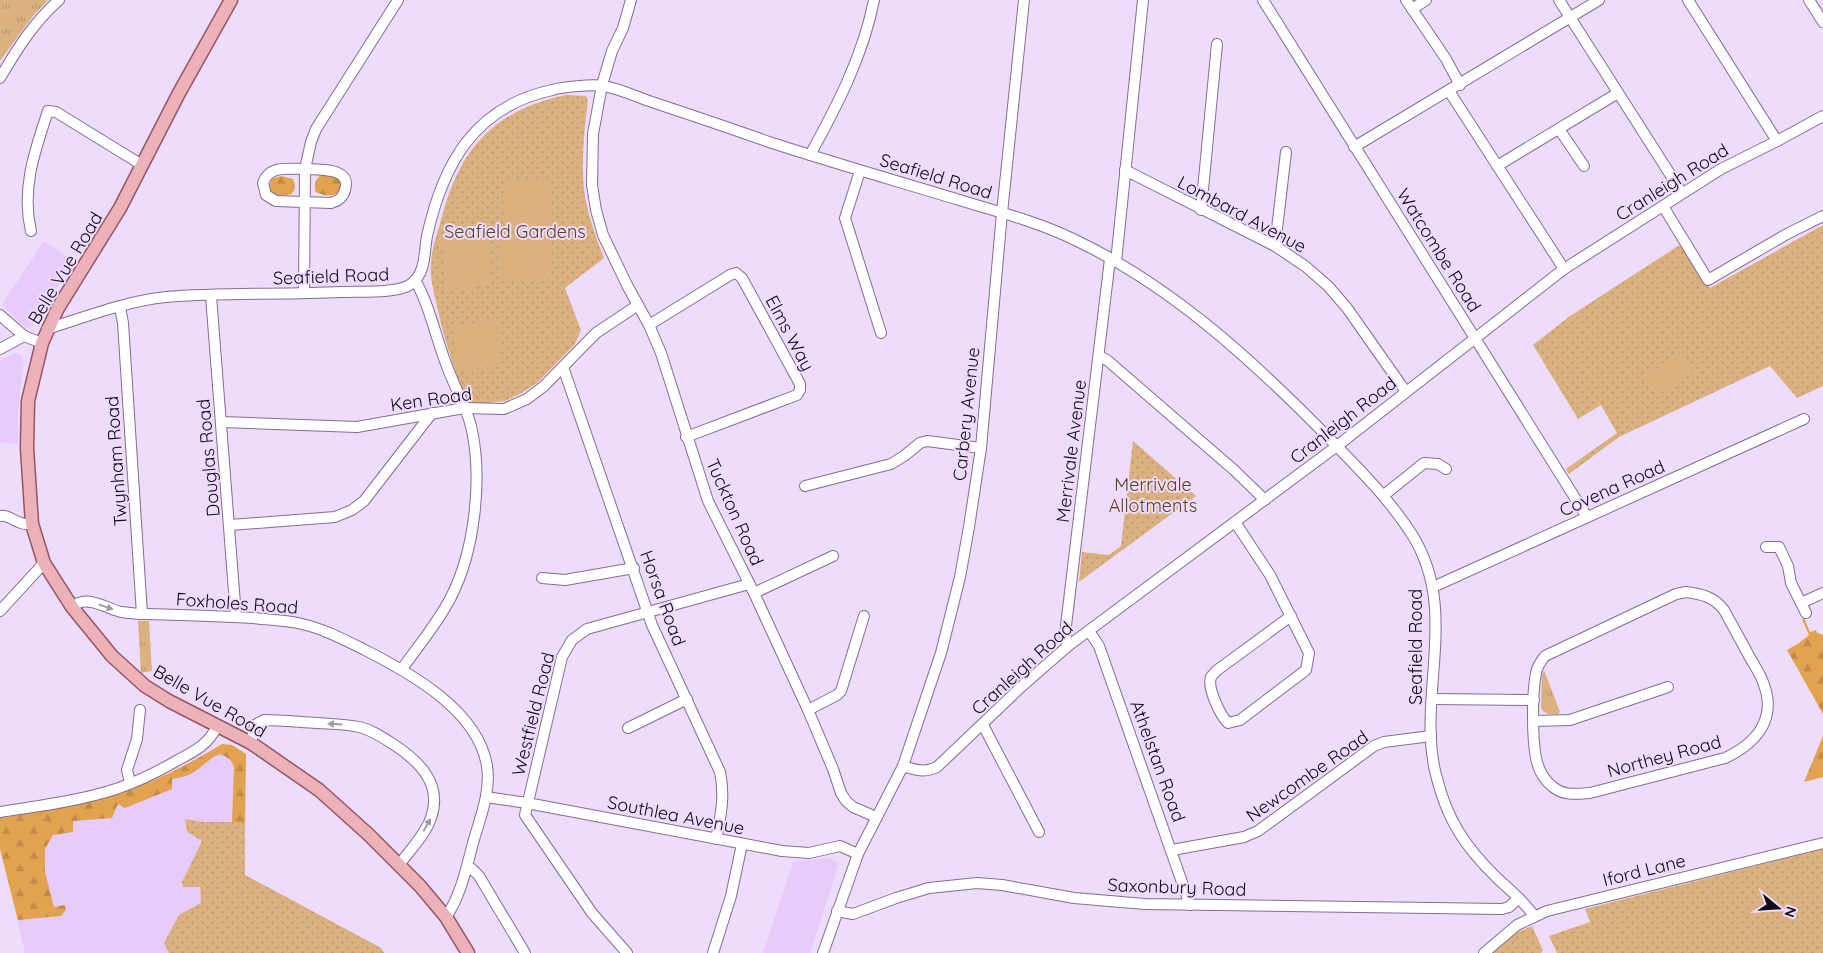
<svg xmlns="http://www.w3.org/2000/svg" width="1823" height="953" font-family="Quicksand,sans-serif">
<defs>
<pattern id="grass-tufts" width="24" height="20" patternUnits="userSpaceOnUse" patternTransform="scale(1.25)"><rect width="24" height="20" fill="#dab17f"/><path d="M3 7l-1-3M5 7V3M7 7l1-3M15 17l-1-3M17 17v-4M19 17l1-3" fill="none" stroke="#ba976d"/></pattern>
<pattern id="forest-firs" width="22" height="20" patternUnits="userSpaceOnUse" patternTransform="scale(1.25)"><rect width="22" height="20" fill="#e2a350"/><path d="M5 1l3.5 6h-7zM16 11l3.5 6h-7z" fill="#c18b45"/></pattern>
<pattern id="park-dots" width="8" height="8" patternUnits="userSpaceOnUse" patternTransform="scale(1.25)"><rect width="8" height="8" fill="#dab17f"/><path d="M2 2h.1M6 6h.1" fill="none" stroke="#ba976d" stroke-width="1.8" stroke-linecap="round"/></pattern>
</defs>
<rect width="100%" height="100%" fill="#eedcfc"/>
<g fill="#e7cbfb">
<polygon points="44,241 74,262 37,319 29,328 25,327 2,305"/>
<polygon points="16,353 21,355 24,361 18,411 18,444 0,442 0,360"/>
<polygon points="222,744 232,745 246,754 245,875 381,948 384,953 25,953 3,860 76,804 102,799 130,790 164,776"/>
<polygon points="829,858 839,863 810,953 763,953 793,862"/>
</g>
<g fill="url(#grass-tufts)">
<polygon points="0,0 48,0 33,16 0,61"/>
<polygon points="138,621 149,621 152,671 141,673"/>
<path d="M 1544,670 L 1560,712 L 1558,714 C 1551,714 1545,715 1541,708 L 1542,675 Z"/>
</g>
<g fill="url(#forest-firs)">
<path d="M 320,175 L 337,177 L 341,182 L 339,193 C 332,197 321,196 315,191 L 315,182 Z"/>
<path d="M 281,176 L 293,179 C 296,186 296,189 291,194 C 277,198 264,196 272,179 Z"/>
<polygon points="1804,618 1810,632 1816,630 1817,633 1823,635 1823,714 1787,650 1799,643 1809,635 1802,619"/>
<polygon points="1823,736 1823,777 1804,782"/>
<path d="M 222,744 L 232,745 L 246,754 L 245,822 L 232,822 L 234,767 C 231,759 228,757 219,754 C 199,765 198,776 172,779 L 172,789 L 125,808 L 118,804 L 112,818 L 73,821 L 73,832 L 53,835 L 45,849 L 45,872 L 54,907 L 65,905 L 66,910 L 61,916 L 18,920 L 0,849 L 0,818 C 34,812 69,807 102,798 C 144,787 185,767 222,744 Z"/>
</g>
<g fill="url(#park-dots)">
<path d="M 566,95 L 586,96 L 588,100 C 585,125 582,151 583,177 C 584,205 594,232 604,258 L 565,288 L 581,330 L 575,344 L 537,383 L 520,394 L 505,401 L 466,405 C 456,371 444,341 437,306 C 434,293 430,279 431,265 C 431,252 436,237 440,224 C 458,151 491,111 566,95 Z"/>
<polygon points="1823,225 1823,386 1797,398 1770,366 1619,437 1569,474 1566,469 1617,433 1601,405 1578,419 1533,345 1570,316 1681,244 1710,288"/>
<polygon points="1133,441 1196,496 1079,582 1082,552 1109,555 1121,546"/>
<polygon points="185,819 203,822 245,822 245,875 381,948 384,953 169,953 164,943 179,915 201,903 200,887 183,887 182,882 202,841 187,832"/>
<polygon points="1823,849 1823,953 1557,953 1549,936 1590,922 1585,909"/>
<polygon points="1532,926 1543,950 1541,953 1492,953 1512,935"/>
</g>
<g fill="#dab17f">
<polygon points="551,179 549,227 503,229 504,180"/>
<polygon points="552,232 550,278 499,280 498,233"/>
<polygon points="489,238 492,286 445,289 442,241"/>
<polygon points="497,321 501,366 457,370 453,325"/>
<polygon points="1683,352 1695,371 1657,395 1645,376"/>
</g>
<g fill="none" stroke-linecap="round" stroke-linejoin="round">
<defs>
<g id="minor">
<polyline points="631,0 623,28 612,51 602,85 593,134 592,185 596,210 603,235 627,285 649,325 661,353 708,501 754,593 808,710 833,769 841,793 846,801 853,807 876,817"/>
<polyline points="1263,0 1587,517"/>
<polyline points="1406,0 1446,59 1460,85"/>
<polyline points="1559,0 1682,193"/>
<polyline points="1688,0 1777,141"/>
<polyline points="1809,0 1823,22"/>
<polyline points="1412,9 1426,0"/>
<path d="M 0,78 C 17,49 34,22 59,0"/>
<polyline points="1449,91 1564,269"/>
<polyline points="1559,129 1584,166"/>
<polyline points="1354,147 1599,0"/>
<path d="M 810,155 C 837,106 863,56 874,0"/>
<polyline points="1497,166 1618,93"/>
<path d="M 305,169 C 319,170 352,167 345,190 C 343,198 338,201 331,203 L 276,201 L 266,195 L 263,183 C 269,165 288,169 305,169 Z"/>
<polyline points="1125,170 1275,246 1305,266 1328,286 1347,308 1406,392"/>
<polyline points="860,171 845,218 881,333"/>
<polyline points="1663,206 1708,280 1785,235 1823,216"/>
<polyline points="1201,210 1217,44"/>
<path d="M 31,231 C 21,189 35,150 48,111 L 56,112 L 142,165"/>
<polyline points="1275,246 1286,152"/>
<polyline points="1116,262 1143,0"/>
<polyline points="304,293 305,169 311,142 316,129 398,0"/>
<polyline points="211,296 236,617"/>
<polyline points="120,307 123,323 142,614"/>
<polyline points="0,315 24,336 42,343"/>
<polyline points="649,325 730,275 736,273 742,278 800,384 800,390 797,395 686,437"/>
<path d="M 47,329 C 85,317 126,301 166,297 C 224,292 283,295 341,292 C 358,291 398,294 411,284 C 426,273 424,253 427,236 C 443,164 474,107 552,90 C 562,87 593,84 603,86 C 619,88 636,97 652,102 C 691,115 730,128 769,142 C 831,162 893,180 956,199 C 995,211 1036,221 1073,239 C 1169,284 1250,358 1324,433 C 1355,465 1387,496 1411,533 C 1461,610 1416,695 1436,775 C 1447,820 1465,847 1498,879 C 1511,891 1524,901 1534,916"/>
<polyline points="0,349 24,336"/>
<polyline points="1099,356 1107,360 1234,470 1265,500"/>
<path d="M 563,367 L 652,625 L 720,772 C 725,795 721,816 716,839"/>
<polyline points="222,422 357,427 464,408 504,409 527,399 544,386 596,333 638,305"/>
<polyline points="805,486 891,464 904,456 920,443 927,441 981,448"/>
<polyline points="1384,495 1424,463 1438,464 1446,469"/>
<path d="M 0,516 C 11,514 16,526 32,524"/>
<path d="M 1235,522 L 1270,575 L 1309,653 L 1306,670 L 1240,720 L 1228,723 C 1220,715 1207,688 1211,677 C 1212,675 1215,673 1216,671 L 1291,616"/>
<polyline points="230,525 335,517 352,510 364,501 432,413"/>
<polyline points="1766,547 1779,547 1788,566 1791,583 1806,613"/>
<polyline points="542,578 565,580 634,568"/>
<polyline points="1433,587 1804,419"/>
<path d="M 1686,592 C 1702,594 1714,597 1724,610 C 1732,625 1740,639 1748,654 C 1753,664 1761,674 1764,685 C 1777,720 1755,744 1725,758 L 1590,793 C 1577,794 1564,796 1553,787 C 1544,780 1538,769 1536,758 C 1532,738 1532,693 1536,673 C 1537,666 1541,661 1545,656 L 1676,594 Z"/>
<polyline points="754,593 833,556"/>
<polyline points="1801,603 1823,593"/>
<path d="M 72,607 C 87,594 105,608 121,612 C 129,613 137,614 144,614 C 180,615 217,616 253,618 C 270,620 286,620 302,624 C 324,629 345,640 365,650 C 410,673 478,710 487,766 C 491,792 480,818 473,843 C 466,869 461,895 446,917"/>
<polyline points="0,611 44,563"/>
<polyline points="1089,631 1099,646 1190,905"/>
<polyline points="1068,646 1065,634 1110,259"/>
<path d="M 402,669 C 418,646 438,623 451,597 C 475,550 483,477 471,426 C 466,406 455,388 448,369 C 436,340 431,308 415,280"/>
<polyline points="1433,699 1534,700"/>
<polyline points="808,710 837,695 841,691 864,616"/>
<polyline points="1534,721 1570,720 1668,687"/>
<polyline points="983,725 1039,832"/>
<polyline points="628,728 687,699"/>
<path d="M 251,743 L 255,725 L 264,720 C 281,720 299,722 317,723 C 331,724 345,724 359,727 C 372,730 382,737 393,744 C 419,761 443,784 431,818 C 425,835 410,850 399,865"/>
<path d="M 903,766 C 915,770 925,773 937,767 L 1021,687 L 1068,646 L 1337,446 L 1564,269 L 1721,169 L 1777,141 L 1823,116"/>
<polyline points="130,783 127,770 137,739 140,710"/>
<polyline points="486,797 527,803 782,851 809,853 840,846 858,854"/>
<path d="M 0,812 C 38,806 79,801 116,789 C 137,782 159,771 178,760 C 195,751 209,744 217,726"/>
<polyline points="1172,850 1244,837 1258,831 1374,746 1384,742 1431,736"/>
<polyline points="467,868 472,869 479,876 525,953"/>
<polyline points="837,911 853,914 896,898 929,888 977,883 1002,885 1074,898 1145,904 1502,909 1509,907 1519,898"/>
<polyline points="627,953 592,913 525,815 562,657 572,640 587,629 749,584"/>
<polyline points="713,953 731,896 742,844"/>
<polyline points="823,953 858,854 903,766 941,653 960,577 969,527 981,448 1002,213 1024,0"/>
<polyline points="1484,953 1517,925 1547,911 1823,843"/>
</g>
<polyline id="major" points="231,0 179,93 120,208 58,308 42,343 28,401 27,448 32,524 44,563 72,607 112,656 145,686 169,701 251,743 319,790 368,834 420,886 446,917 468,953"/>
</defs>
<use href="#minor" stroke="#836d92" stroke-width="12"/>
<use href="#major" stroke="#965562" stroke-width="15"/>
<use href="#minor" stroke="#fff" stroke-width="10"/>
<use href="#major" stroke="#ebb2ba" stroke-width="12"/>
</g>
<defs><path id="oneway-solid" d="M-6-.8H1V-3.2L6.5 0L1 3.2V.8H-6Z" transform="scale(1.25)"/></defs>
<g fill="#9f9ca1">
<use href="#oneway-solid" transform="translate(106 607) rotate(19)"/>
<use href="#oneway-solid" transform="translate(335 724) rotate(-176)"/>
<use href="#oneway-solid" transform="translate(427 825) rotate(-61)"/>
</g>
<g text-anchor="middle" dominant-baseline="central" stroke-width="4" stroke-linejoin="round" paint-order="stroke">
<g font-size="18" fill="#100815" stroke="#eedcfc">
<text transform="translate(936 176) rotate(17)">Seafield Road</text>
<text transform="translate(1672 182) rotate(-32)">Cranleigh Road</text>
<text transform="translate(1242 214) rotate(28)">Lombard Avenue</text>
<text transform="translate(1439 250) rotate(58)">Watcombe Road</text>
<text transform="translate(65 268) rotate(-59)">Belle Vue Road</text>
<text transform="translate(331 276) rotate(-2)">Seafield Road</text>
<text transform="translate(790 333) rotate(62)">Elms Way</text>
<text transform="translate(431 399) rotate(-8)">Ken Road</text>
<text transform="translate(966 414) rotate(-84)">Carbery Avenue</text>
<text transform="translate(1343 420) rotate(-38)">Cranleigh Road</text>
<text transform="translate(1071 451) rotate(-83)">Merrivale Avenue</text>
<text transform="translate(208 458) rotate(-95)">Douglas Road</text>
<text transform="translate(116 461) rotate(-94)">Twynham Road</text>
<text transform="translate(1612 488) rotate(-24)">Covena Road</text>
<text transform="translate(735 512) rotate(66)">Tuckton Road</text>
<text transform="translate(663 598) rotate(70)">Horsa Road</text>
<text transform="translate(237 603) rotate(4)">Foxholes Road</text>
<text transform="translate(1415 647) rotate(-90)">Seafield Road</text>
<text transform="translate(1022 668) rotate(-42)">Cranleigh Road</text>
<text transform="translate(210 701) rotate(30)">Belle Vue Road</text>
<text transform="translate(533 714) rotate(-76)">Westfield Road</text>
<text transform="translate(1664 756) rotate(-15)">Northey Road</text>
<text transform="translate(1158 761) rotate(70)">Athelstan Road</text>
<text transform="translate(1307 776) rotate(-35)">Newcombe Road</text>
<text transform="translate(676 815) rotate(11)">Southlea Avenue</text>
<text transform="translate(1644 870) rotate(-14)">Iford Lane</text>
<text transform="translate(1177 887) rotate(2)">Saxonbury Road</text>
</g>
<g font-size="18" fill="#5b401e" stroke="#eedcfc">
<text x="515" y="231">Seafield Gardens</text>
<text x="1153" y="484">Merrivale<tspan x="1153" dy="21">Allotments</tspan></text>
</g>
</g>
<g transform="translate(1778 908) rotate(108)" stroke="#eedcfc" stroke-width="4" paint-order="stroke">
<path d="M0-4L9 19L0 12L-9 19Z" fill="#100815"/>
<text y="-8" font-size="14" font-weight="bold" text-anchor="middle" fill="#100815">N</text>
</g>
</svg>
